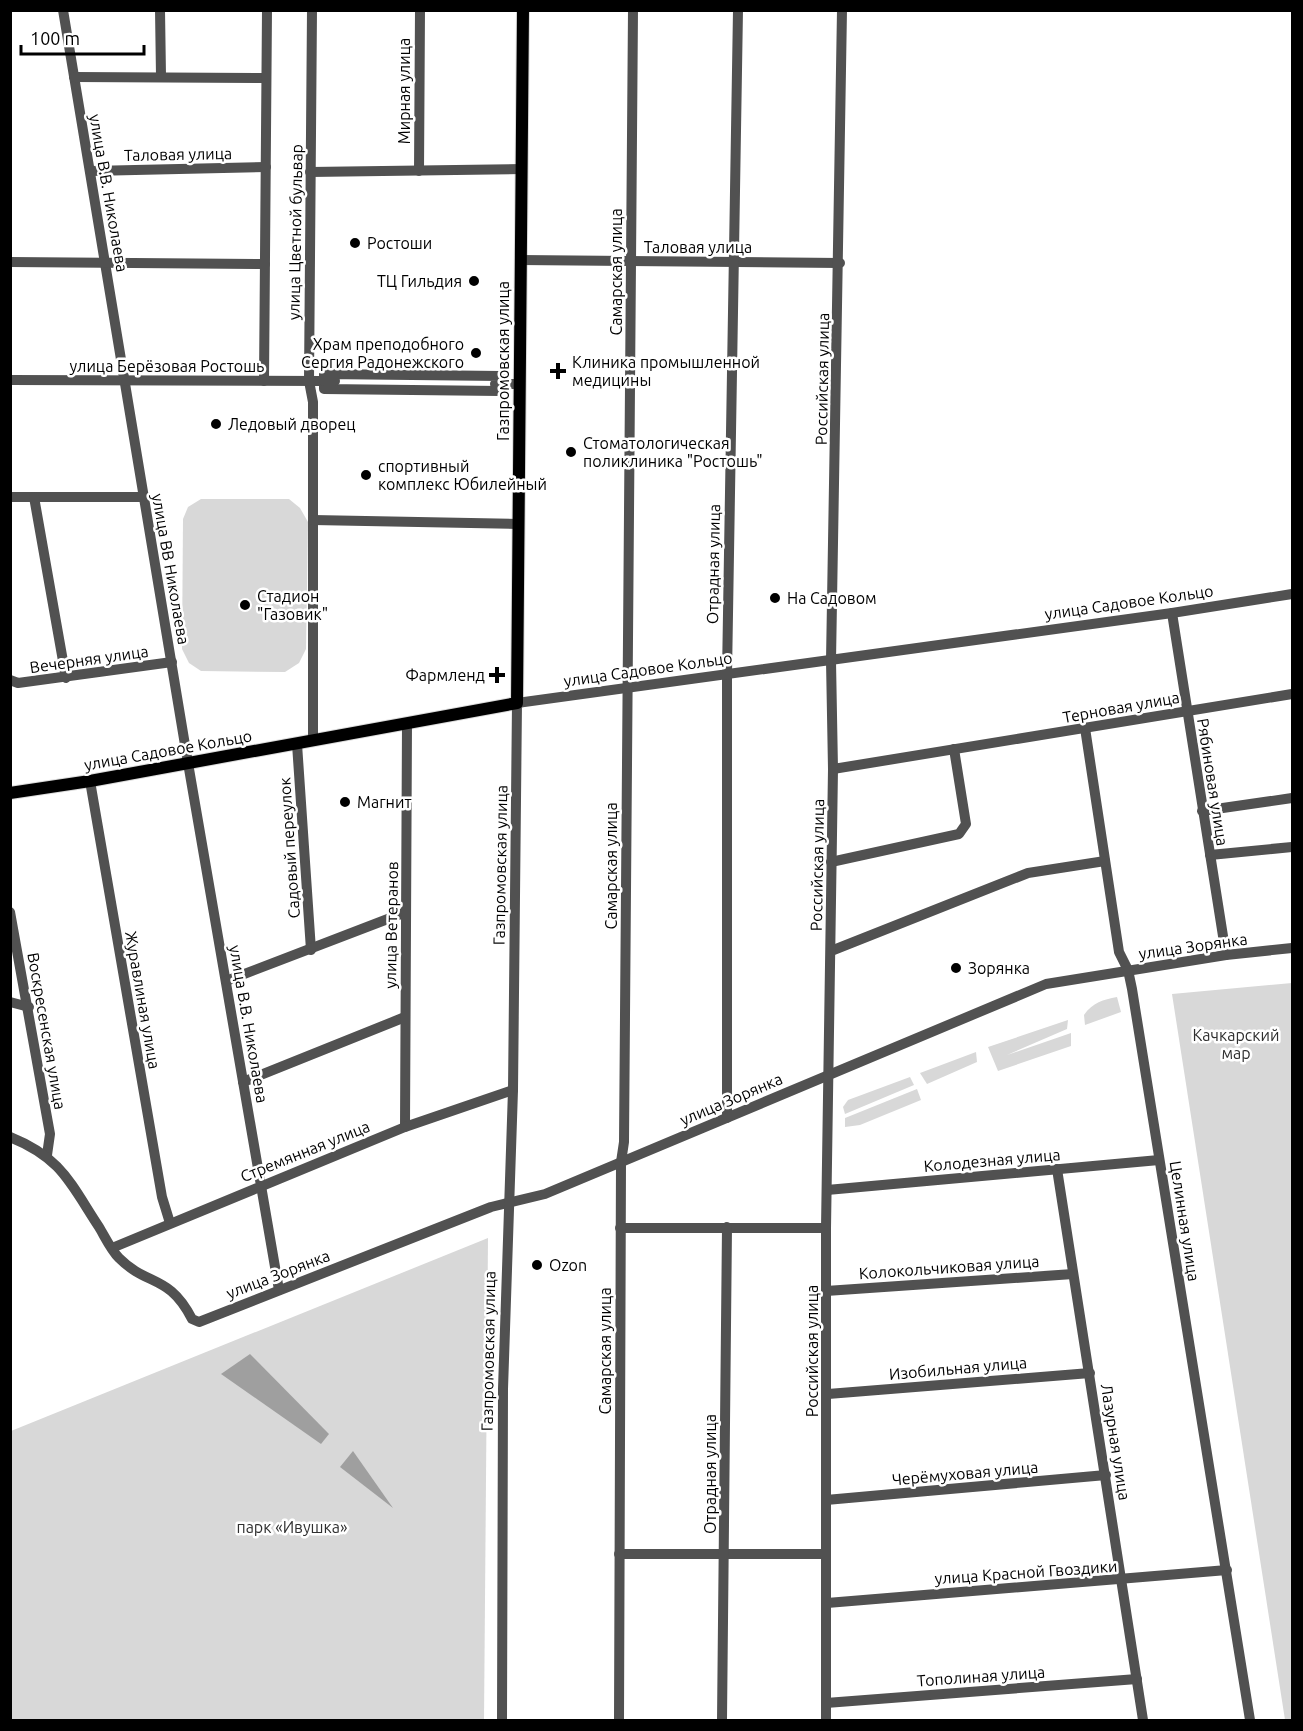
<svg xmlns="http://www.w3.org/2000/svg" width="1303" height="1731" font-family="Ubuntu,sans-serif">
<rect width="100%" height="100%" fill="#fff"/>
<g fill="#d8d8d8">
<polygon points="201,499 289,499 300,508 308,522 306,649 299,663 285,672 201,671 189,663 182,649 183,519 188,507"/>
<polygon points="1292,983 1292,1720 1285,1720 1172,994"/>
<path d="M 1117,997 L 1121,1012 L 1085,1025 L 1084,1015 C 1093,1002 1103,1000 1117,997 Z"/>
<polygon points="1068,1020 1067,1029 1007,1055 1071,1033 1071,1046 998,1071 988,1047"/>
<polygon points="976,1052 977,1062 927,1084 920,1073"/>
<polygon points="910,1077 914,1085 845,1114 843,1107 848,1100"/>
<polygon points="917,1089 921,1100 860,1125 845,1127 845,1118"/>
<polygon points="488,1238 484,1720 11,1720 11,1431"/>
</g>
<g fill="#9f9f9f">
<polygon points="250,1354 329,1434 321,1444 221,1374"/>
<polygon points="353,1451 393,1508 340,1467"/>
</g>
<g fill="none" stroke-linecap="round" stroke-linejoin="round">
<defs>
<polyline id="major" points="10,793 90,781 517,703 523,10"/>
</defs>
<use href="#major" stroke="#dbdbdb" stroke-width="14"/>
<g stroke="#515151" stroke-width="10">
<polyline points="63,10 188,763 279,1290"/>
<polyline points="160,10 161,76"/>
<polyline points="312,10 309,381 313,402 313,741"/>
<polyline points="74,77 266,78"/>
<polyline points="91,171 266,167"/>
<polyline points="419,171 420,10"/>
<polyline points="310,172 522,169"/>
<polyline points="520,260 840,263"/>
<polyline points="10,262 265,264"/>
<polyline points="10,380 324,381 324,389 500,391 500,384 519,384"/>
<polyline points="264,381 267,10"/>
<polyline points="335,381 324,381 324,374 500,376 500,384 495,384"/>
<polyline points="10,497 143,497"/>
<polyline points="34,497 66,678"/>
<polyline points="313,520 518,524"/>
<polyline points="1172,613 1226,955"/>
<polyline points="10,680 18,683 172,662"/>
<polyline points="1085,728 1119,952 1128,970 1132,989 1250,1720"/>
<polyline points="297,744 311,950"/>
<polyline points="833,769 1292,694"/>
<polyline points="90,781 162,1197 170,1223"/>
<polyline points="1202,811 1292,798"/>
<polyline points="1210,855 1292,847"/>
<polyline points="831,862 959,834 966,824 954,749"/>
<polyline points="10,912 50,1134 47,1155"/>
<polyline points="831,951 1028,873 1105,861"/>
<polyline points="226,981 406,912"/>
<polyline points="10,1002 29,1007"/>
<polyline points="243,1082 405,1017"/>
<polyline points="727,1118 727,674 738,10"/>
<polyline points="405,1127 407,723"/>
<path d="M 10,1137 C 62,1158 70,1183 99,1227 C 105,1237 111,1250 119,1258 C 148,1287 169,1274 192,1319 L 199,1322 L 491,1207 L 545,1194 L 1046,984 L 1226,955 L 1292,948"/>
<polyline points="1057,1169 1143,1720"/>
<polyline points="827,1190 1159,1160"/>
<polyline points="620,1228 826,1228"/>
<polyline points="112,1248 405,1127 513,1090"/>
<polyline points="826,1291 1073,1274"/>
<polyline points="828,1394 1090,1373"/>
<polyline points="826,1500 1106,1475"/>
<polyline points="619,1554 826,1554"/>
<polyline points="827,1603 1227,1570"/>
<polyline points="826,1703 1137,1679"/>
<polyline points="502,1720 503,1389 513,1090 517,703 1172,613 1292,594"/>
<polyline points="619,1720 621,1162 624,1142 633,10"/>
<polyline points="722,1720 727,1227"/>
<polyline points="826,1720 826,1228 833,769 831,661 842,10"/>
</g>
<use href="#major" stroke="#000" stroke-width="12"/>
</g>
<g fill="#000" stroke="#fff" stroke-width="2">
<circle cx="355" cy="243" r="6"/>
<circle cx="474" cy="281" r="6"/>
<circle cx="476" cy="353" r="6"/>
<path d="M555 362h6v6h6v6h-6v6h-6v-6h-6v-6h6z"/>
<circle cx="216" cy="424" r="6"/>
<circle cx="571" cy="452" r="6"/>
<circle cx="366" cy="475" r="6"/>
<circle cx="775" cy="598" r="6"/>
<circle cx="245" cy="605" r="6"/>
<path d="M494 666h6v6h6v6h-6v6h-6v-6h-6v-6h6z"/>
<circle cx="345" cy="802" r="6"/>
<circle cx="956" cy="968" r="6"/>
<circle cx="537" cy="1265" r="6"/>
</g>
<g text-anchor="middle" dominant-baseline="central" stroke-width="5" stroke-linejoin="round" paint-order="stroke">
<g font-size="16" fill="#000" stroke="#fff">
<text transform="translate(404 91) rotate(-90)">Мирная улица</text>
<text transform="translate(178 154) rotate(-1)">Таловая улица</text>
<text transform="translate(109 193) rotate(80)">улица В.В. Николаева</text>
<text transform="translate(295 232) rotate(-89)">улица Цветной бульвар</text>
<text x="698" y="247">Таловая улица</text>
<text transform="translate(616 272) rotate(-90)">Самарская улица</text>
<text transform="translate(503 361) rotate(-90)">Газпромовская улица</text>
<text x="167" y="366">улица Берёзовая Ростошь</text>
<text transform="translate(822 379) rotate(-89)">Российская улица</text>
<text transform="translate(713 564) rotate(-89)">Отрадная улица</text>
<text transform="translate(171 569) rotate(80)">улица ВВ Николаева</text>
<text transform="translate(1129 602) rotate(-8)">улица Садовое Кольцо</text>
<text transform="translate(89 659) rotate(-8)">Вечерняя улица</text>
<text transform="translate(648 669) rotate(-8)">улица Садовое Кольцо</text>
<text transform="translate(1121 707) rotate(-10)">Терновая улица</text>
<text transform="translate(168 750) rotate(-10)">улица Садовое Кольцо</text>
<text transform="translate(1213 782) rotate(81)">Рябиновая улица</text>
<text transform="translate(289 848) rotate(-94)">Садовый переулок</text>
<text transform="translate(500 865) rotate(-89)">Газпромовская улица</text>
<text transform="translate(817 865) rotate(-89)">Российская улица</text>
<text transform="translate(611 866) rotate(-90)">Самарская улица</text>
<text transform="translate(391 925) rotate(-89)">улица Ветеранов</text>
<text transform="translate(1193 946) rotate(-8)">улица Зорянка</text>
<text transform="translate(143 1000) rotate(80)">Журавлиная улица</text>
<text transform="translate(249 1024) rotate(80)">улица В.В. Николаева</text>
<text transform="translate(47 1031) rotate(80)">Воскресенская улица</text>
<text transform="translate(731 1099) rotate(-23)">улица Зорянка</text>
<text transform="translate(305 1151) rotate(-22)">Стремянная улица</text>
<text transform="translate(992 1160) rotate(-5)">Колодезная улица</text>
<text transform="translate(1185 1221) rotate(81)">Целинная улица</text>
<text transform="translate(949 1267) rotate(-4)">Колокольчиковая улица</text>
<text transform="translate(278 1274) rotate(-21)">улица Зорянка</text>
<text transform="translate(488 1351) rotate(-89)">Газпромовская улица</text>
<text transform="translate(605 1351) rotate(-90)">Самарская улица</text>
<text transform="translate(812 1351) rotate(-90)">Российская улица</text>
<text transform="translate(958 1368) rotate(-5)">Изобильная улица</text>
<text transform="translate(1116 1442) rotate(81)">Лазурная улица</text>
<text transform="translate(965 1473) rotate(-5)">Черёмуховая улица</text>
<text transform="translate(710 1474) rotate(-90)">Отрадная улица</text>
<text transform="translate(1026 1572) rotate(-4)">улица Красной Гвоздики</text>
<text transform="translate(981 1676) rotate(-4)">Тополиная улица</text>
</g>
<g font-size="16" fill="#000" stroke="#fff" text-anchor="start">
<text x="367" y="243">Ростоши</text>
<text x="462" y="281" text-anchor="end">ТЦ Гильдия</text>
<text x="464" y="344" text-anchor="end">Храм преподобного<tspan x="464" dy="18">Сергия Радонежского</tspan></text>
<text x="572" y="362">Клиника промышленной<tspan x="572" dy="18">медицины</tspan></text>
<text x="228" y="424">Ледовый дворец</text>
<text x="583" y="443">Стоматологическая<tspan x="583" dy="18">поликлиника "Ростошь"</tspan></text>
<text x="378" y="466">спортивный<tspan x="378" dy="18">комплекс Юбилейный</tspan></text>
<text x="257" y="596">Стадион<tspan x="257" dy="18">"Газовик"</tspan></text>
<text x="787" y="598">На Садовом</text>
<text x="485" y="675" text-anchor="end">Фармленд</text>
<text x="357" y="802">Магнит</text>
<text x="968" y="968">Зорянка</text>
<text x="549" y="1265">Ozon</text>
</g>
<g font-size="16" fill="#2f2f2f" stroke="#fff">
<text x="1236" y="1035">Качкарский<tspan x="1236" dy="18">мар</tspan></text>
<text x="292" y="1527">парк «Ивушка»</text>
</g>
</g>
<rect width="1303" height="1731" fill="none" stroke="#000000" stroke-width="24"/>
<path d="M21 45v9h123v-9" fill="none" stroke="#000000" stroke-width="3"/>
<text x="30" y="45" font-size="18" fill="#000000" stroke="#ffffff" stroke-width="4.5" paint-order="stroke">100 m</text>
</svg>
